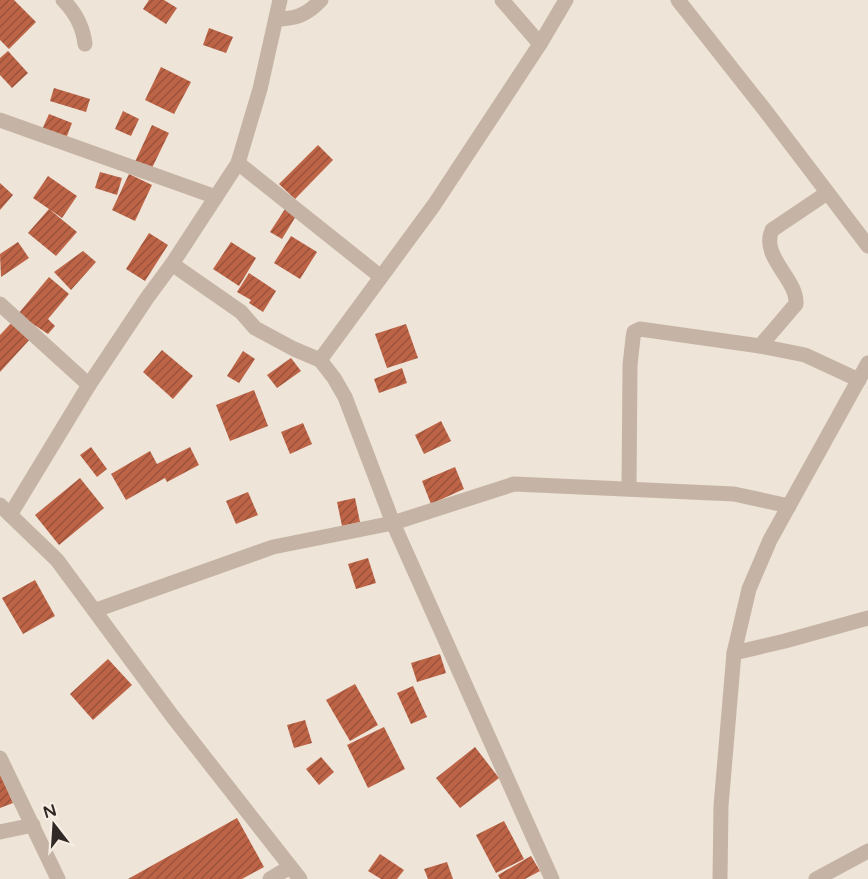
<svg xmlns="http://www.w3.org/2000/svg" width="868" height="879" font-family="'Varela Round',sans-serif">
<defs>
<pattern id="building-hatch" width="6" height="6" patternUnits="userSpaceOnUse" patternTransform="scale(1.5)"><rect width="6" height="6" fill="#bd6447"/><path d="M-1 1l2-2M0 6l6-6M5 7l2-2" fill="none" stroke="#9a523b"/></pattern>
</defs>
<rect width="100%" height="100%" fill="#eee4d7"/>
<g fill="url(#building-hatch)">
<polygon points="0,0 14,0 36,22 9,49 0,40"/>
<polygon points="149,0 164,0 177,8 166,24 143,9"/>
<polygon points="209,28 233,37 226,53 203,45"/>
<polygon points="8,51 28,73 12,88 0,75 0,58"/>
<polygon points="161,67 191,82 174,114 145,100"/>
<polygon points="54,88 90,99 86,112 50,101"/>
<polygon points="123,111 139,119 131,136 115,129"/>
<polygon points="49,114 72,123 65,141 41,132"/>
<polygon points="152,125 169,133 150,172 134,164"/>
<polygon points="318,145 333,160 295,199 279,184"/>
<polygon points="100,172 122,178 117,195 95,188"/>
<polygon points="129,174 152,185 135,221 112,210"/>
<polygon points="48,176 77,196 62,218 49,209 77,232 56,256 28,233 49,209 33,198"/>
<polygon points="0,183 13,195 0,210"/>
<polygon points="285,209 296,216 282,239 270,232"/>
<polygon points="149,233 168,245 145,281 126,269"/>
<polygon points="291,236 317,252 300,279 274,263"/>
<polygon points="18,242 29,258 1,277 0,254"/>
<polygon points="231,242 256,258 239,286 213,269"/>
<polygon points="83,251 96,262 71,290 54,272"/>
<polygon points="249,273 276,291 263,312 249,303 251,300 237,292"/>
<polygon points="49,277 69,294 48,319 55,326 48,334 18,314"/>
<polygon points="14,320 32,337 0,372 0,335"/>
<polygon points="406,324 418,358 387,368 375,334"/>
<polygon points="162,350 193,376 173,399 143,372"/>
<polygon points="243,351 255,359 239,383 227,376"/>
<polygon points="291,358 301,371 277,388 267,375"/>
<polygon points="402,368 407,383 379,393 374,379"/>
<polygon points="254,390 268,426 230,441 216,405"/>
<polygon points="441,421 451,441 424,454 415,435"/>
<polygon points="303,423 312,444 290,454 281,432"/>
<polygon points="91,447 107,469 97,477 80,455"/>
<polygon points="190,447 199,465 167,482 165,478 126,500 111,474 150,451 157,464"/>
<polygon points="455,467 464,489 431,504 422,481"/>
<polygon points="80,478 104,508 59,545 35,515"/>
<polygon points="248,492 258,515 236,524 226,501"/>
<polygon points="355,498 360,522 342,526 337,502"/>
<polygon points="368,558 376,583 356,589 348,564"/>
<polygon points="35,580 55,616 23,634 2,598"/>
<polygon points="440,654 446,673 417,682 411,663"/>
<polygon points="108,659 132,685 93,720 70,694"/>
<polygon points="355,684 378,725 350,741 326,700"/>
<polygon points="413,686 427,717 411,724 397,693"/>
<polygon points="305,720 312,743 294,748 287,725"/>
<polygon points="384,727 405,769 368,788 347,745"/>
<polygon points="475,747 499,778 460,808 436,778"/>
<polygon points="321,757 334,772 319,785 306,769"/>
<polygon points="0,766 2,778 13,803 0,808"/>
<polygon points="237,818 264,867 242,879 128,879"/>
<polygon points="504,821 524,859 496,873 476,835"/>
<polygon points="380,854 404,870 397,879 381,879 368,871"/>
<polygon points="531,856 540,871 525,879 500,879 498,875"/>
<polygon points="447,862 453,879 428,879 424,869"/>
</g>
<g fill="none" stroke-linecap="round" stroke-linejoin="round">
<g stroke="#c5b4a5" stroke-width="15">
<path d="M 63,0 C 75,12 83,27 85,44"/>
<polyline points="502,0 540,44"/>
<polyline points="678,0 764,109 868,246"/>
<path d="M 276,19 C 296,19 307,15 321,0"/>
<polyline points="0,120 216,197"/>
<polyline points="238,163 381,277"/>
<polyline points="172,264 241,312 255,328 294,349 320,360 334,378 345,397 393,523 552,879"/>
<polyline points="0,304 89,385"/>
<path d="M 760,346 L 796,304 C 798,279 760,257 772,230 L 827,193"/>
<polyline points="320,360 434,205 540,44 566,0"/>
<polyline points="629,489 630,365 633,338 634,332 640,329 760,346 805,355 859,380"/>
<polyline points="0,505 57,560 173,717 300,879"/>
<polyline points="10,515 89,385 147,298 172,264 238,163 260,89 280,0"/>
<polyline points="96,610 273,547 393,523 514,484 734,494 789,506"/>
<polyline points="734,653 785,641 868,618"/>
<polyline points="0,758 58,879"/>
<polyline points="0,832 33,825"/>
<polyline points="270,879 290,867"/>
<polyline points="720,879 721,806 734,653 749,589 770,540 868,363"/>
<polyline points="816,879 868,851"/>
</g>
</g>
<g transform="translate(54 825) rotate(343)" stroke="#f7eee3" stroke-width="4.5" paint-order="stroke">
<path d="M0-4.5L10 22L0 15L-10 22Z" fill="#312925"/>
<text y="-9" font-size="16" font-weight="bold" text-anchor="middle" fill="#312925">N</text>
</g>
</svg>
